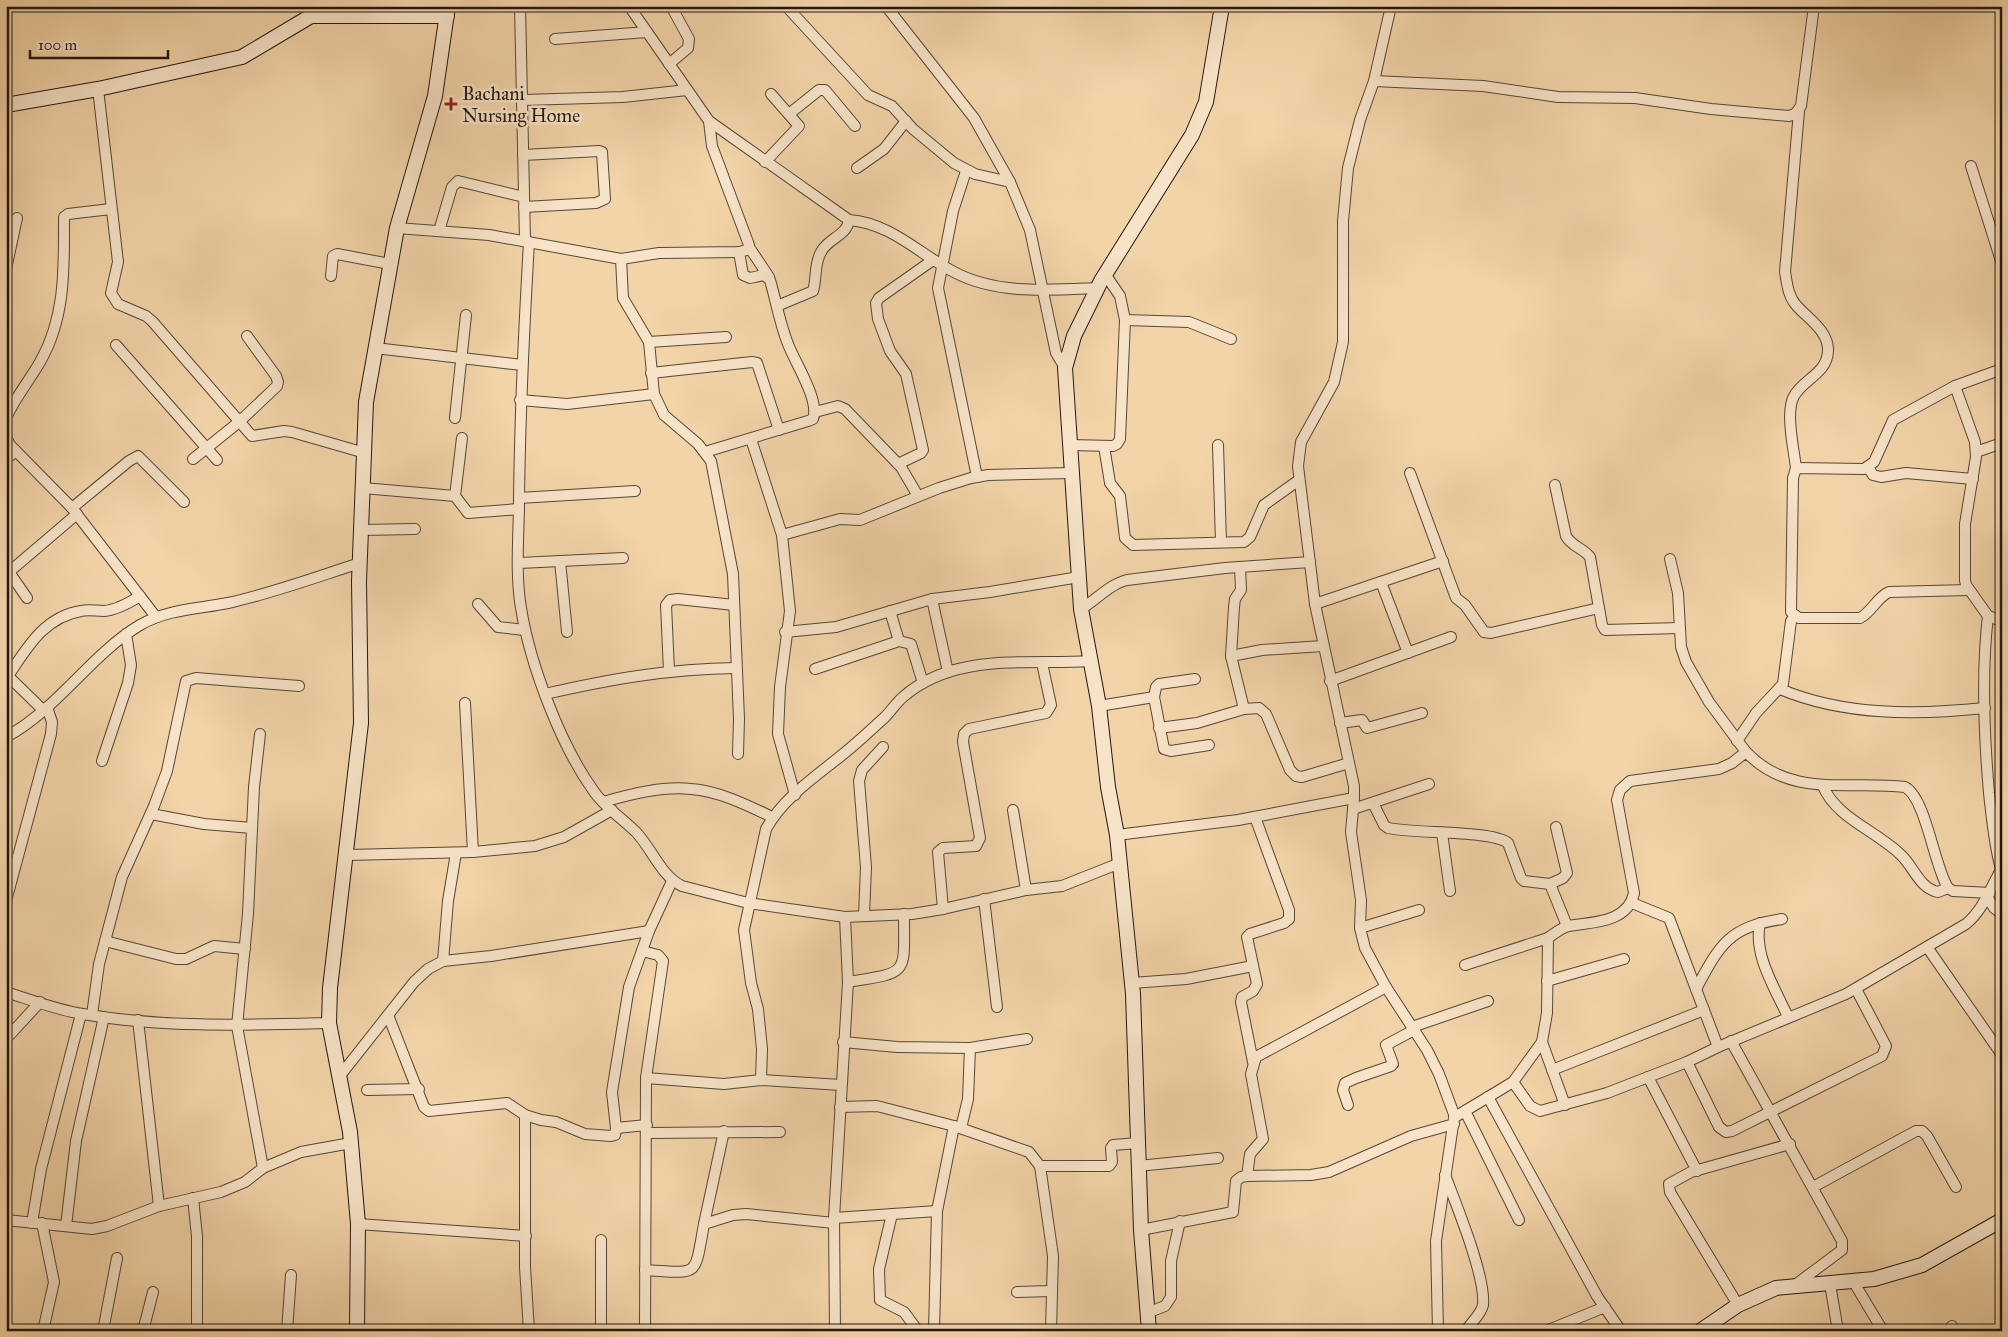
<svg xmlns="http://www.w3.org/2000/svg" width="2008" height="1337" font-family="'IM FELL Great Primer',serif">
<rect width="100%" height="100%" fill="#f3d4a9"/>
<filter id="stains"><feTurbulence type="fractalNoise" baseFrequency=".004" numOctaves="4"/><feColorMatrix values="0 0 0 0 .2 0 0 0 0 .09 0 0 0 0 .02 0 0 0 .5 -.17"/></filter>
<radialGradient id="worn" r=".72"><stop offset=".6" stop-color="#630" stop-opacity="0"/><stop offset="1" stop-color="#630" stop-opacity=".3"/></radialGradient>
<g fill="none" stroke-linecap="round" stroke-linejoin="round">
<defs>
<g id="street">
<polyline points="520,6 525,241"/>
<path d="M 629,6 L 709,121 L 849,220 C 891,223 919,254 954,272 C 997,295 1051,290 1098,288"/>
<polyline points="786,6 868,95 892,106 913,129 954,163 975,174 1010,182"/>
<polyline points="886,6 974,118 1010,182 1030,230 1056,353 1065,368"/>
<polyline points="555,39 647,32"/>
<polyline points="669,64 688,48 689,39 671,6"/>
<polyline points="1374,81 1483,86 1558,97 1635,98 1711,109 1789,116 1795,114 1801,106 1814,6"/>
<polyline points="98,89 118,262 111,293 118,304 146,316 152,321 252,436 284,431 292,432 365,453"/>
<polyline points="523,100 623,97 687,90"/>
<polyline points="789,114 819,90 825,90 855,126"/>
<polyline points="523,155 599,151 602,152 605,199 596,203 524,207"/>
<polyline points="765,162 799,126 771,94"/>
<polyline points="1971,166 2002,264"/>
<polyline points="857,168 884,149 906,121"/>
<polyline points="966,171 953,211 938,288 977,477"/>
<polyline points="397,228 489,235 621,259 659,253 739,252 747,250 749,245 712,146 709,121"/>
<polyline points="439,231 452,187 458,181 524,197"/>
<path d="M 529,242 C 524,328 520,413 519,499 C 519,534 515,573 521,608 C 530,664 560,744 593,790 C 604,807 622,818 636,832 C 652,849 661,876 682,886 L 748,903 L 845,917 L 912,914 L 943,909 L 1026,890 L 1062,886 L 1120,863"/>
<polyline points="749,247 769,277"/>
<polyline points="621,259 623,298 649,342 654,394 664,415 698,444 711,461 733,574 739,719 738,754"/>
<polyline points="6,269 17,218"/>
<polyline points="331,276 333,256 337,254 390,264"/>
<path d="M 777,306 L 813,291 C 817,278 814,264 821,252 C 828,238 847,236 849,220"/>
<polyline points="1125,320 1189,322 1231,339"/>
<polyline points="649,342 726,337"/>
<polyline points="116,345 217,460"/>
<polyline points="375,348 522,365"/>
<polyline points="2002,369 1955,386 1975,442 1976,457 1965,524 1965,580 1966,585 1988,616 2002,621"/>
<polyline points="651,373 752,362 757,363 779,430"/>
<path d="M 1955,386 L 1893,420 L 1874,462 L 1864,469 L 1796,468 L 1793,478 L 1791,612 L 1799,618 L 1860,618 C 1872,612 1876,598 1889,592 L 1969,590"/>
<polyline points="520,400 567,404 654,394"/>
<polyline points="815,412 838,406 845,409 901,467 918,496"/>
<path d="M 6,418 C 15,398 29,381 40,362 C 66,317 64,267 64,217 L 68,214 L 111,209"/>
<polyline points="455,418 466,315"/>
<polyline points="6,437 10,445 72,508"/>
<polyline points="751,439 782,535 790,611 780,687 778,734 795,795"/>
<polyline points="1070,445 1113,446 1117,444 1120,439 1125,320 1120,296 1105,274"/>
<polyline points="1218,445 1221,542"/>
<polyline points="1104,446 1110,483 1120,496 1125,538 1133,545 1244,542 1250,537 1264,505 1299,480"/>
<path d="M 705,452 L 808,421 L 813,419 C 820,400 795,363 788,344 C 780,324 776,301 770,280 L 764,275 L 750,278 L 743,275 L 739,252"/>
<polyline points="1976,452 2002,443"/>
<polyline points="6,459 16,451"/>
<polyline points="193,459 239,422 277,386 278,382 276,376 247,336"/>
<polyline points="898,464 921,453 923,450 906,374 890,351 878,319 876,303 879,298 933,260"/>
<polyline points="1868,467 1873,475 1881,477 1906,473 1973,479"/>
<path d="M 1796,468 C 1794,450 1785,412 1794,396 C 1803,379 1827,374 1828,351 C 1829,331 1807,318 1796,305 C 1788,296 1787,283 1785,272 L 1799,111"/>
<polyline points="1410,473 1456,598 1465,605 1484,632 1491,633 1599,608"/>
<path d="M 1555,485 L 1566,536 C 1571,546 1583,548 1590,557 L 1602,625 L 1605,630 L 1680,628"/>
<polyline points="363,488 455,496 468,513 519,509"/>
<polyline points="455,496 462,438"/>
<polyline points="519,498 635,491"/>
<polyline points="361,530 415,529"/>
<polyline points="782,535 840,519 860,520 939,488 971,478 988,475 1072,473"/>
<polyline points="1670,559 1678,593 1681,647 1686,662 1709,702 1746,752"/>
<polyline points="560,561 567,632"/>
<polyline points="519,563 623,558"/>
<polyline points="1240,567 1241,590 1235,599 1234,607 1231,656 1244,709"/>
<polyline points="1381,582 1408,653"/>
<polyline points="27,598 9,572 77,514"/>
<polyline points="478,604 498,627 525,630"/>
<polyline points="1315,604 1443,561"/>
<path d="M 1081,609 C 1096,600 1110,584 1127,580 L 1225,568 L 1310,562"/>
<polyline points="890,611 899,641"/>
<path d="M 1988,616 C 1981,674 1984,735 1989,793 C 1992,819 1994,844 2001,869"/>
<polyline points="156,617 72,508 129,461 138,456 184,502"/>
<polyline points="785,632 836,627 932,599"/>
<polyline points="1231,656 1262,650 1323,646"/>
<polyline points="815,669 899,641 911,644 923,683"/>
<polyline points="669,671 666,605 670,600 678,599 734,605"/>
<polyline points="948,672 932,599 990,592 1079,577"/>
<polyline points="6,674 43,710"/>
<path d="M 8,676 C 27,648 44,617 81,611 C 88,609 96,611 104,611 C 117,610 129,603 140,596"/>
<polyline points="1330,681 1451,637"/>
<path d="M 1780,689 C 1844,716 1917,715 1985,708"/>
<path d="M 545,694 C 611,679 668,669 736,668"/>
<polyline points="1154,697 1164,749 1171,751 1209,745"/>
<polyline points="465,703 473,852"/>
<polyline points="1099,706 1154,697 1156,687 1159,684 1195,679"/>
<polyline points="1340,723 1362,720 1367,728 1422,713"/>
<polyline points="1159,728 1197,723 1244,709 1259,708 1266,714 1290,770 1296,776 1302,777 1349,763"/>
<polyline points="260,734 254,787 248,914 237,1026 263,1168"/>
<path d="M 6,737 C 58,709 90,655 140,625 C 168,609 198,609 228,603 C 273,593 316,577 360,563"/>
<polyline points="1737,741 1756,713 1783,684 1791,621 1795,616"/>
<polyline points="102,761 128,683 131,665 126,634"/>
<path d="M 1823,786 C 1836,818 1877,831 1901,855 C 1914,867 1919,888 1938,892 L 1948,888"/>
<path d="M 1354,798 L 1351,832 L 1361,900 L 1360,928 L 1365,948 L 1386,987 L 1427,1050 L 1439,1074 L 1455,1117 L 1513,1082 L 1530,1106 L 1540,1111 L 1607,1093 L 1687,1062 L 1718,1047 L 1846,994 L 1966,924 C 1984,909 1990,888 2002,868"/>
<path d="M 603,802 C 631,794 662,786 691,789 C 719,791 747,805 772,817"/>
<path d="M 1373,803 L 1384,825 L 1388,828 C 1415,834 1491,830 1508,843 L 1521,878 L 1524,881 L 1550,884 L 1567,926"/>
<polyline points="1353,809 1429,784"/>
<polyline points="1013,810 1026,890"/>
<polyline points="151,814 204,824 252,828"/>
<polyline points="1442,833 1450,891"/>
<polyline points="1117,835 1238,820 1354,798 1354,786 1315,604 1298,466 1301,442 1334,382 1343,342 1343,221 1348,168 1360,120 1374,81 1391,6"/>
<polyline points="347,855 473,852 535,846 564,837 612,810"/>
<polyline points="1550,884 1563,878 1567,873 1556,827"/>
<polyline points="1988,898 1994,908 2002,914"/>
<polyline points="984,899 997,1007"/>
<polyline points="6,901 51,734 52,722 47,707"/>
<polyline points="1632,903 1669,918 1718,1047"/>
<polyline points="943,909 938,852 943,848 976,846 980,838 963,742 964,734 969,729 1046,713 1051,705 1042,663"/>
<polyline points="864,916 866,867 859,781 862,770 883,747"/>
<path d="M 1760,923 C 1753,955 1775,988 1788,1017"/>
<polyline points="1360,928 1419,910"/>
<polyline points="105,941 176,959 186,959 214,946 245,949"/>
<polyline points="1927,947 2002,1055"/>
<polyline points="642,951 658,955 663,961 646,1078 645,1331"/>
<polyline points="443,961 448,901 456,853"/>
<polyline points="1465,965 1548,938"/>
<polyline points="1547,981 1624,959"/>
<path d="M 848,982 C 910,972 904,976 904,914"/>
<polyline points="1132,983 1186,979 1253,966"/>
<path d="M 1696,989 C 1720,944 1729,927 1782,919"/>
<path d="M 6,992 C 31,1000 57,1010 83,1014 C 164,1028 248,1025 329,1023"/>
<polyline points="92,1015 99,964 122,877 154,806 167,771 186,681 196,678 299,686"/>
<polyline points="388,1015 424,1107 429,1111 507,1103 525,1115 541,1120 556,1122 585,1134 611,1136 615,1135 616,1128"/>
<polyline points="138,1020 159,1206"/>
<polyline points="1412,1027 1488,1001"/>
<polyline points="6,1039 40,1002"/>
<polyline points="1731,1041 1842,1241 1842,1250 1795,1285"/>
<polyline points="843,1042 897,1047 970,1048"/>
<polyline points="1542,1042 1565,1105"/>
<polyline points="1253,1062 1241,1002 1242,997 1253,991 1257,984 1247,937 1250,934 1284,923 1289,919 1289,910 1255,817"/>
<polyline points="1687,1062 1719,1127 1726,1132 1732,1131 1882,1056 1886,1046 1856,989"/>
<polyline points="1552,1070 1704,1010"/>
<polyline points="339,1077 414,982 428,969 443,961 491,956 649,931"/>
<polyline points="1648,1077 1697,1171"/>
<polyline points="646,1078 724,1084 761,1080 841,1085"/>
<path d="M 761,1080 L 762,1049 L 758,1009 L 751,983 L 744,930 L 766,829 C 783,798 815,777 842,755 C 857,743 871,730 885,717 C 891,711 896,703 903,697 C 954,652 1028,665 1090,661"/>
<path d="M 1513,1082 L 1542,1042 L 1547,1013 L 1548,938 C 1554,934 1562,927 1569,926 C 1592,922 1628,923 1634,893 L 1617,800 L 1620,790 L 1630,781 L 1719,769 L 1732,763 L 1746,752 C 1791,799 1848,780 1905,787 C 1926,798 1934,866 1948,888 L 1953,891 L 1990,893"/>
<polyline points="367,1090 419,1089"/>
<polyline points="1488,1097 1597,1296 1621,1331"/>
<polyline points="1348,1105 1343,1090 1345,1083 1356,1078 1391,1066 1393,1064 1386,1045 1414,1030"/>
<polyline points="840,1107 877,1106 954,1126 1029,1152 1040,1166 1109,1166 1112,1162 1111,1148 1113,1145 1138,1143"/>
<polyline points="1465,1111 1519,1220"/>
<polyline points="525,1115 525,1267 529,1331"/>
<polyline points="647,1125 616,1128 612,1092 629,987 649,931 672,881"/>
<polyline points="961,1128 968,1099 970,1048 1027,1039"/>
<polyline points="647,1133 780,1132"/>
<polyline points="1040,1166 1053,1256 1051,1331"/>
<polyline points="1138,1166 1218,1158"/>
<path d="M 1445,1175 C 1456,1204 1486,1277 1483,1305 C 1481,1315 1471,1322 1466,1331"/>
<polyline points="1247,1176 1311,1175 1329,1172 1411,1136 1454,1124"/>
<polyline points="1813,1187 1916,1131 1922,1131 1927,1136 1956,1187"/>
<polyline points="193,1198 197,1236 197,1331"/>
<polyline points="892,1214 879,1269 880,1300 904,1312 918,1331"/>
<polyline points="834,1218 937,1211"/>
<polyline points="6,1220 92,1229 107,1226 159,1206 221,1192 245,1182 263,1168 301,1152 351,1143"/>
<polyline points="32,1223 41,1169 81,1014"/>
<polyline points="42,1223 54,1282 43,1331"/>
<polyline points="358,1224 526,1236"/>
<polyline points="704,1224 724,1131"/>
<polyline points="66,1226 76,1141 104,1017"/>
<polyline points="1141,1230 1233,1212 1236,1181 1241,1177 1247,1176 1250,1154 1263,1139 1251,1074 1256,1057 1386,987"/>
<polyline points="601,1240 601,1331"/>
<path d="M 645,1270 C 700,1273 694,1279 704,1224 L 733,1215 L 746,1214 L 834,1223"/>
<polyline points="1853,1281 1883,1331"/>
<polyline points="1830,1284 1838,1331"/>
<polyline points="1017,1292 1052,1291"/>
<polyline points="1738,1305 1670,1192 1669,1184 1691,1172 1790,1144"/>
<polyline points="1147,1313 1165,1306 1171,1297 1171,1261 1180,1221"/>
<polyline points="103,1331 117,1258"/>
<polyline points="143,1331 153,1292"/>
<polyline points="287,1331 291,1275"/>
<polyline points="835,1331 834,1218 848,982 845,917"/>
<polyline points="934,1331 937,1211 954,1126"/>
<polyline points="1438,1331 1436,1241 1454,1118"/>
<polyline points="1546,1331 1605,1307"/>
<polyline points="1947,1331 1952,1326"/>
</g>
<g id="secondary">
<polyline points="6,105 98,89 242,57 311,16 447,16"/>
<polyline points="357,1331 358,1224 350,1132 329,1023 330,988 361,723 359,581 366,402 397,228 435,96 448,6"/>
<polyline points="1149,1331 1141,1230 1133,994 1117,835 1108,787 1099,706 1081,609 1065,368 1074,336 1101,281 1192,135 1206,102 1222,6"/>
<polyline points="1700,1331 1738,1305 1776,1288 1874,1279 1922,1265 2002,1220"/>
</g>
</defs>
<use href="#street" stroke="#564638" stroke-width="12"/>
<use href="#secondary" stroke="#221712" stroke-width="16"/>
<use href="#street" stroke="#f7e3c7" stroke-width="10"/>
<use href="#secondary" stroke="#f7e3c7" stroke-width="14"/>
</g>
<path fill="#8f2418" stroke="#f7e3c7" stroke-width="2" d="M448.5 96.5h5v5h5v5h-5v5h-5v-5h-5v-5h5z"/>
<g text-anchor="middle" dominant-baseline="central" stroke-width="5" stroke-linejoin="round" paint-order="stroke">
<g font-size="19" fill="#221712" stroke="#f7e3c7" text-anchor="start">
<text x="462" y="93">Bachani<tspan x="462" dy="22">Nursing Home</tspan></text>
</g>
</g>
<rect width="2008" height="1337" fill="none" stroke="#f3d4a9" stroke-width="25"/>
<rect x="8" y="8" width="1993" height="1322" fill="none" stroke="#221712" stroke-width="2.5"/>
<rect x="12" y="12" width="1983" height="1312" fill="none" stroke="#221712"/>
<path d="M30 50v8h138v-8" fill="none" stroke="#221712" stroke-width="2.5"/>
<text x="38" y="50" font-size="15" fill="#221712" stroke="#f7e3c7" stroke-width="4" paint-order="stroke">100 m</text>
<rect width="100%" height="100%" filter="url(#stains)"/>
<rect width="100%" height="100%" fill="url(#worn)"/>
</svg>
